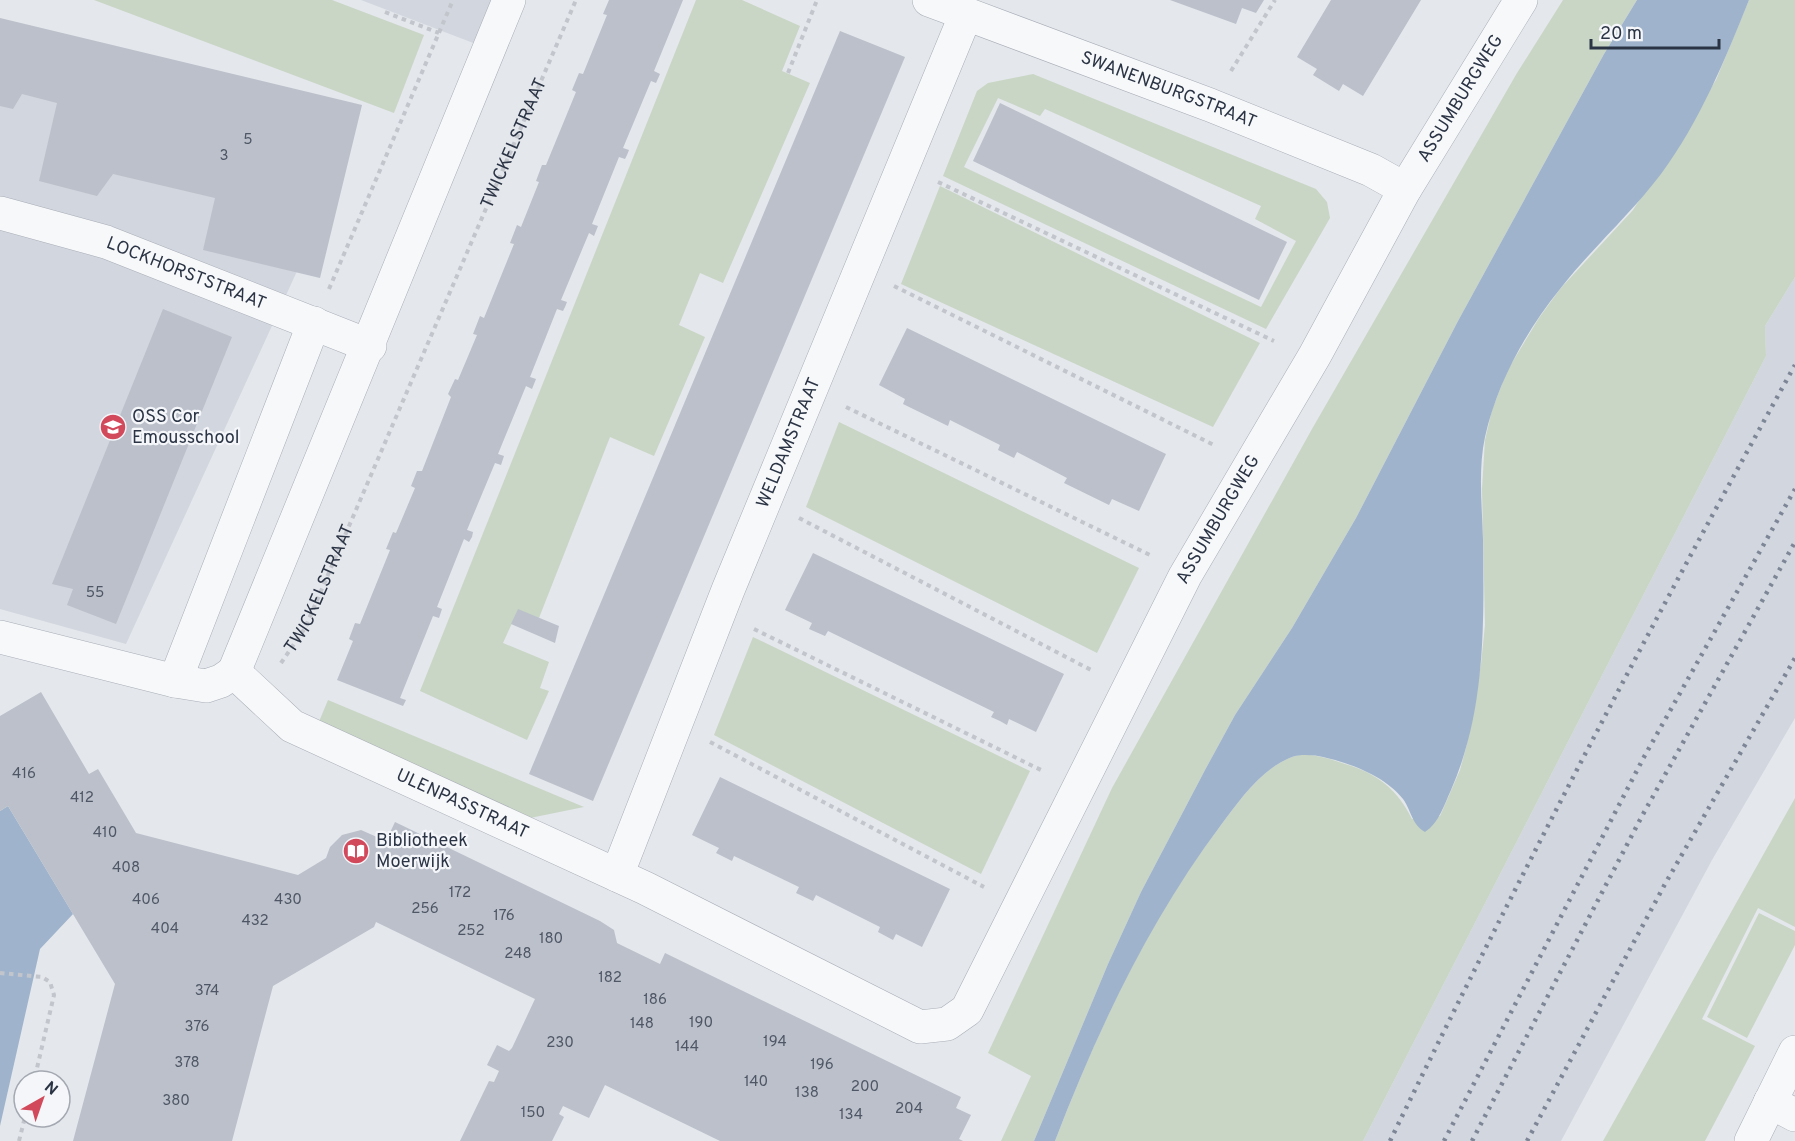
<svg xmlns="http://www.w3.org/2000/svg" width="1795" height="1141" font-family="Overpass,sans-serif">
<rect width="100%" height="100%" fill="#e4e7ec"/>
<g fill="#d2d6de">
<polygon points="361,0 511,0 489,49"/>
<polygon points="0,23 309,245 126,644 0,609"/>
<polygon points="1795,277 1795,718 1712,860 1561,1141 1363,1141 1766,356 1765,326"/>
</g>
<g fill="#c9d6c5" fill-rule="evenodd">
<polygon points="94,0 332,0 424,35 394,113"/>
<polygon points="696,0 742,0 800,26 782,71 810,83 723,283 700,273 679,325 705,337 654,456 610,437 539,618 518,610 503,643 549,662 540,688 549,691 527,740 420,691"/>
<polygon points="1563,0 1637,0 1604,54 1458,321 1356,518 1292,628 1235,715 1205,770 1141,892 1108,964 1034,1141 1001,1141 1031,1076 988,1053 1112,788 1312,429 1517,73"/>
<path d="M 1749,0 L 1795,0 L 1795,277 L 1765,326 L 1766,356 L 1363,1141 L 1055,1141 C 1098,1029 1148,921 1221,825 C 1240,800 1261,769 1292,757 C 1307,751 1330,759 1345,764 C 1377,773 1398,790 1412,819 L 1440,816 L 1460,770 L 1467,744 L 1481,664 L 1485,625 L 1482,489 L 1485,440 L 1492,410 L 1507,371 L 1539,318 L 1560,289 L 1633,210 L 1716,80 Z"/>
<path d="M 1033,74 L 1316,189 L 1327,202 L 1330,218 L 1266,329 L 943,176 L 977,91 L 988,83 ZM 998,98 L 1040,116 L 1045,109 L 1261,206 L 1255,219 L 1296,241 L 1261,307 L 964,167 Z"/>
<polygon points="940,186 1260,343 1213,427 901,284"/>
<polygon points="839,422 1139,568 1097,653 806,507"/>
<polygon points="753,637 1030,771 981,874 714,735"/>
<polygon points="328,700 584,807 530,818 318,724"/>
<polygon points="1795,798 1795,927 1758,908 1702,1019 1755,1046 1705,1141 1603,1141"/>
<polygon points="1759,913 1795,931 1795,945 1747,1038 1707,1017"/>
</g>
<g fill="#9fb4cc">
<path d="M 1637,0 L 1749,0 C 1725,60 1700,121 1661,174 C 1630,215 1592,248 1560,289 C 1526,331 1497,383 1485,437 C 1478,469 1482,506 1483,539 C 1484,624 1486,710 1451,790 C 1444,805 1439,823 1425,832 C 1412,825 1411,810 1403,799 C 1385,776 1350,763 1323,757 C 1315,755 1300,754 1292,757 C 1261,769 1240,800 1221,825 C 1149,921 1098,1029 1055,1141 L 1034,1141 L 1108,964 L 1141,892 L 1205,770 L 1235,715 L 1292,628 L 1356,518 L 1458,321 L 1604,54 Z"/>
<polygon points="8,806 73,914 40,949 0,1126 0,811"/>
</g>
<g fill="#bbc0ca">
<polygon points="609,0 683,0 654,71 660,74 656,83 651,81 623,148 629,150 627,155 625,159 619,157 592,224 598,226 594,236 589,233 561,300 567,302 565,307 563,311 557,309 530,377 536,379 532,389 526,386 498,454 504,456 501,465 495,463 467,530 473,532 472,537 469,542 464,539 437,607 442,609 439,618 433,616 400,698 406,700 403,706 337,680 353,641 349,639 355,623 360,624 390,550 386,549 393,532 396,533 415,488 411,486 417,471 422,471 451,397 448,394 455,379 458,380 477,335 473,334 480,316 484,318 514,244 510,243 517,225 521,227 539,182 536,181 542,165 546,165 576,92 572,90 579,73 583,74 607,15 603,14"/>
<polygon points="1170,0 1264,0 1256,13 1242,8 1236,24"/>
<polygon points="1331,0 1421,0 1363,96 1343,84 1339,91 1313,75 1317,69 1297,57"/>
<polygon points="0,18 362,105 320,278 203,250 215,198 113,174 97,196 39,181 57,103 22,94 13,109 0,106"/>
<polygon points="840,31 905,57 593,801 529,774"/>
<polygon points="1000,103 1287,242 1259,300 973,161"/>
<polygon points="163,309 232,337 116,624 67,605 73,589 52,584"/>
<polygon points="907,328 1166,454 1139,511 1112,499 1109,505 1064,483 1067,478 1017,452 1014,458 998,450 1000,445 950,420 948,426 903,404 905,399 879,385"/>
<polygon points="813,553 1064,674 1036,732 1009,719 1007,725 1000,721 991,717 994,712 828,631 825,636 809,629 812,623 785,610"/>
<polygon points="518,609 559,626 555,643 511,624"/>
<polygon points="41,692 89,774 98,769 136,833 298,875 326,858 330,847 342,835 361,830 386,841 395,822 600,921 614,930 617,943 623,946 660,964 665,953 961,1097 956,1108 971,1115 959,1139 963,1141 720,1141 605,1085 589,1118 563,1106 559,1114 564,1117 552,1141 460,1141 489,1081 494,1082 499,1071 487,1065 497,1045 509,1051 512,1048 535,999 376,922 374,927 273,986 232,1141 73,1141 115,984 8,806 0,811 0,716"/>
<polygon points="720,777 950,889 922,947 896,934 893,940 878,932 880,927 816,895 813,901 796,893 799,887 734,856 732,861 716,853 719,848 692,835"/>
</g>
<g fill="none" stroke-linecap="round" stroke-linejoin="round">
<defs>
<g id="minor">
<path id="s2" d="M 929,0 L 1210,105 L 1371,170 L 1405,189"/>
<path id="s3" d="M 0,213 L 106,242 L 370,346"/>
<path id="s4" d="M 0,637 L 175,681 L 206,686 L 221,681 L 234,672 L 292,726 L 645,888 L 920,1027 L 947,1024 L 967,1010 L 1185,576 L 1315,355 L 1405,189 L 1521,0"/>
<polyline points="234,672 509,0"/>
<polyline points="175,681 314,323"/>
<path id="s5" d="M 617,875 L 728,590 L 966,14"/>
<polyline points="1770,1102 1795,1115"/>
<polyline points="1751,1141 1795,1052"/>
</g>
</defs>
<use href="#minor" stroke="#a9aeb7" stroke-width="34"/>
<g stroke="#c2c5cb" stroke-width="4" stroke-dasharray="4.5 4.5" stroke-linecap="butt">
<polyline points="385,12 439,33"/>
<polyline points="1231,71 1275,0"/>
<polyline points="788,73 817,0"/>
<polyline points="938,182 1274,341"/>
<polyline points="894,286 1216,446"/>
<polyline points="329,289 453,0"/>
<polyline points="846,407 1152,556"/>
<polyline points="799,518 1093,671"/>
<polyline points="754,629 1043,771"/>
<path id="s1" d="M 281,663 L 305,628 L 576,0"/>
<polyline points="710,742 984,887"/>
<polyline points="0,973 42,977 50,982 54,995 34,1081"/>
<polyline points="19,1141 25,1117"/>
</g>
<use href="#minor" stroke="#f7f8fa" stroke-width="33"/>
<g stroke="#7d8696" stroke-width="4.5" stroke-dasharray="3 6" stroke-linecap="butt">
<path d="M 1390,1141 C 1518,878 1653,620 1795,365"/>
<polyline points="1444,1141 1644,757 1795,489"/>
<polyline points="1472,1141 1642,816 1795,542"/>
<polyline points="1527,1141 1665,884 1795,658"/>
</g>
</g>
<defs>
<symbol id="school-disc" viewBox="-11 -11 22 22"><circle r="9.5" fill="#d1495b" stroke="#f4f6f9"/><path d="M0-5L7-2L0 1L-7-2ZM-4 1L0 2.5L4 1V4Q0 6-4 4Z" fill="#fff"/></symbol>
<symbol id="library-disc" viewBox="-11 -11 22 22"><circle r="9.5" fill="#d1495b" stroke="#f4f6f9"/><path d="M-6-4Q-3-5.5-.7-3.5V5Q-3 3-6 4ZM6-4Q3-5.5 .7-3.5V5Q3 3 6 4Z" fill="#fff"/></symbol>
</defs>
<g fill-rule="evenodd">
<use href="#school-disc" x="98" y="412" width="30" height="30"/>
<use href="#library-disc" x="341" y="836" width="30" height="30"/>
</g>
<g text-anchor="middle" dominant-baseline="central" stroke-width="4.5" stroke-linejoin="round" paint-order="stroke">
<g font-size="15" fill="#4f5766">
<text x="248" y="140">5</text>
<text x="224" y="156">3</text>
<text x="95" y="593">55</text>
<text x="24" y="774">416</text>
<text x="82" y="798">412</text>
<text x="105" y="833">410</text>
<text x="126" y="868">408</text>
<text x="460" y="893">172</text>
<text x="146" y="900">406</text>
<text x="288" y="900">430</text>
<text x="425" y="909">256</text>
<text x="504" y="916">176</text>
<text x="255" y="921">432</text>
<text x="165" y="929">404</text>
<text x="471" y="931">252</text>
<text x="551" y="939">180</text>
<text x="518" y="954">248</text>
<text x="610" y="978">182</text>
<text x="207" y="991">374</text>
<text x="655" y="1000">186</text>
<text x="701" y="1023">190</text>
<text x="642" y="1024">148</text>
<text x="197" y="1027">376</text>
<text x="775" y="1042">194</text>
<text x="560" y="1043">230</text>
<text x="687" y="1047">144</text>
<text x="187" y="1063">378</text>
<text x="822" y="1065">196</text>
<text x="756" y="1082">140</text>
<text x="865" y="1087">200</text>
<text x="807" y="1093">138</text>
<text x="176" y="1101">380</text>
<text x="909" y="1109">204</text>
<text x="533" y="1113">150</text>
<text x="851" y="1115">134</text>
</g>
<g font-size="18" fill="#2b3445" stroke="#f4f6f9">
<text stroke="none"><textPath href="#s2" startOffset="256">SWANENBURGSTRAAT</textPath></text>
<text stroke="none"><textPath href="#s4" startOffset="2108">ASSUMBURGWEG</textPath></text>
<text stroke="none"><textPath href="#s1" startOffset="570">TWICKELSTRAAT</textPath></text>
<text stroke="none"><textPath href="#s3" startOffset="196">LOCKHORSTSTRAAT</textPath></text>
<text stroke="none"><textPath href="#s5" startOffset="465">WELDAMSTRAAT</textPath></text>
<text stroke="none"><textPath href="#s4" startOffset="1622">ASSUMBURGWEG</textPath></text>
<text stroke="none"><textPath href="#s1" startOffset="84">TWICKELSTRAAT</textPath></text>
<text stroke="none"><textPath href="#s4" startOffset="510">ULENPASSTRAAT</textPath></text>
</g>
<g font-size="18" fill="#2b3445" stroke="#f4f6f9" text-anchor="start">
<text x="132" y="417">OSS Cor<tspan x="132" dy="21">Emousschool</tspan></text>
<text x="376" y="841">Bibliotheek<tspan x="376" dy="21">Moerwijk</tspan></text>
</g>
</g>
<g transform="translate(42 1099) rotate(40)"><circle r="28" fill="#f4f6f9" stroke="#a4a8b1" stroke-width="1.5"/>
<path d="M0-4.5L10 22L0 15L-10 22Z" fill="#d1495b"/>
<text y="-9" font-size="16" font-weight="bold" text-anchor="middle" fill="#2b3445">N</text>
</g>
<path d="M1591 39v9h128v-9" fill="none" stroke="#2b3445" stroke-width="3"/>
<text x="1600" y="39" font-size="18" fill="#2b3445" stroke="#f4f6f9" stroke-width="4.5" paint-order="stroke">20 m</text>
</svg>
